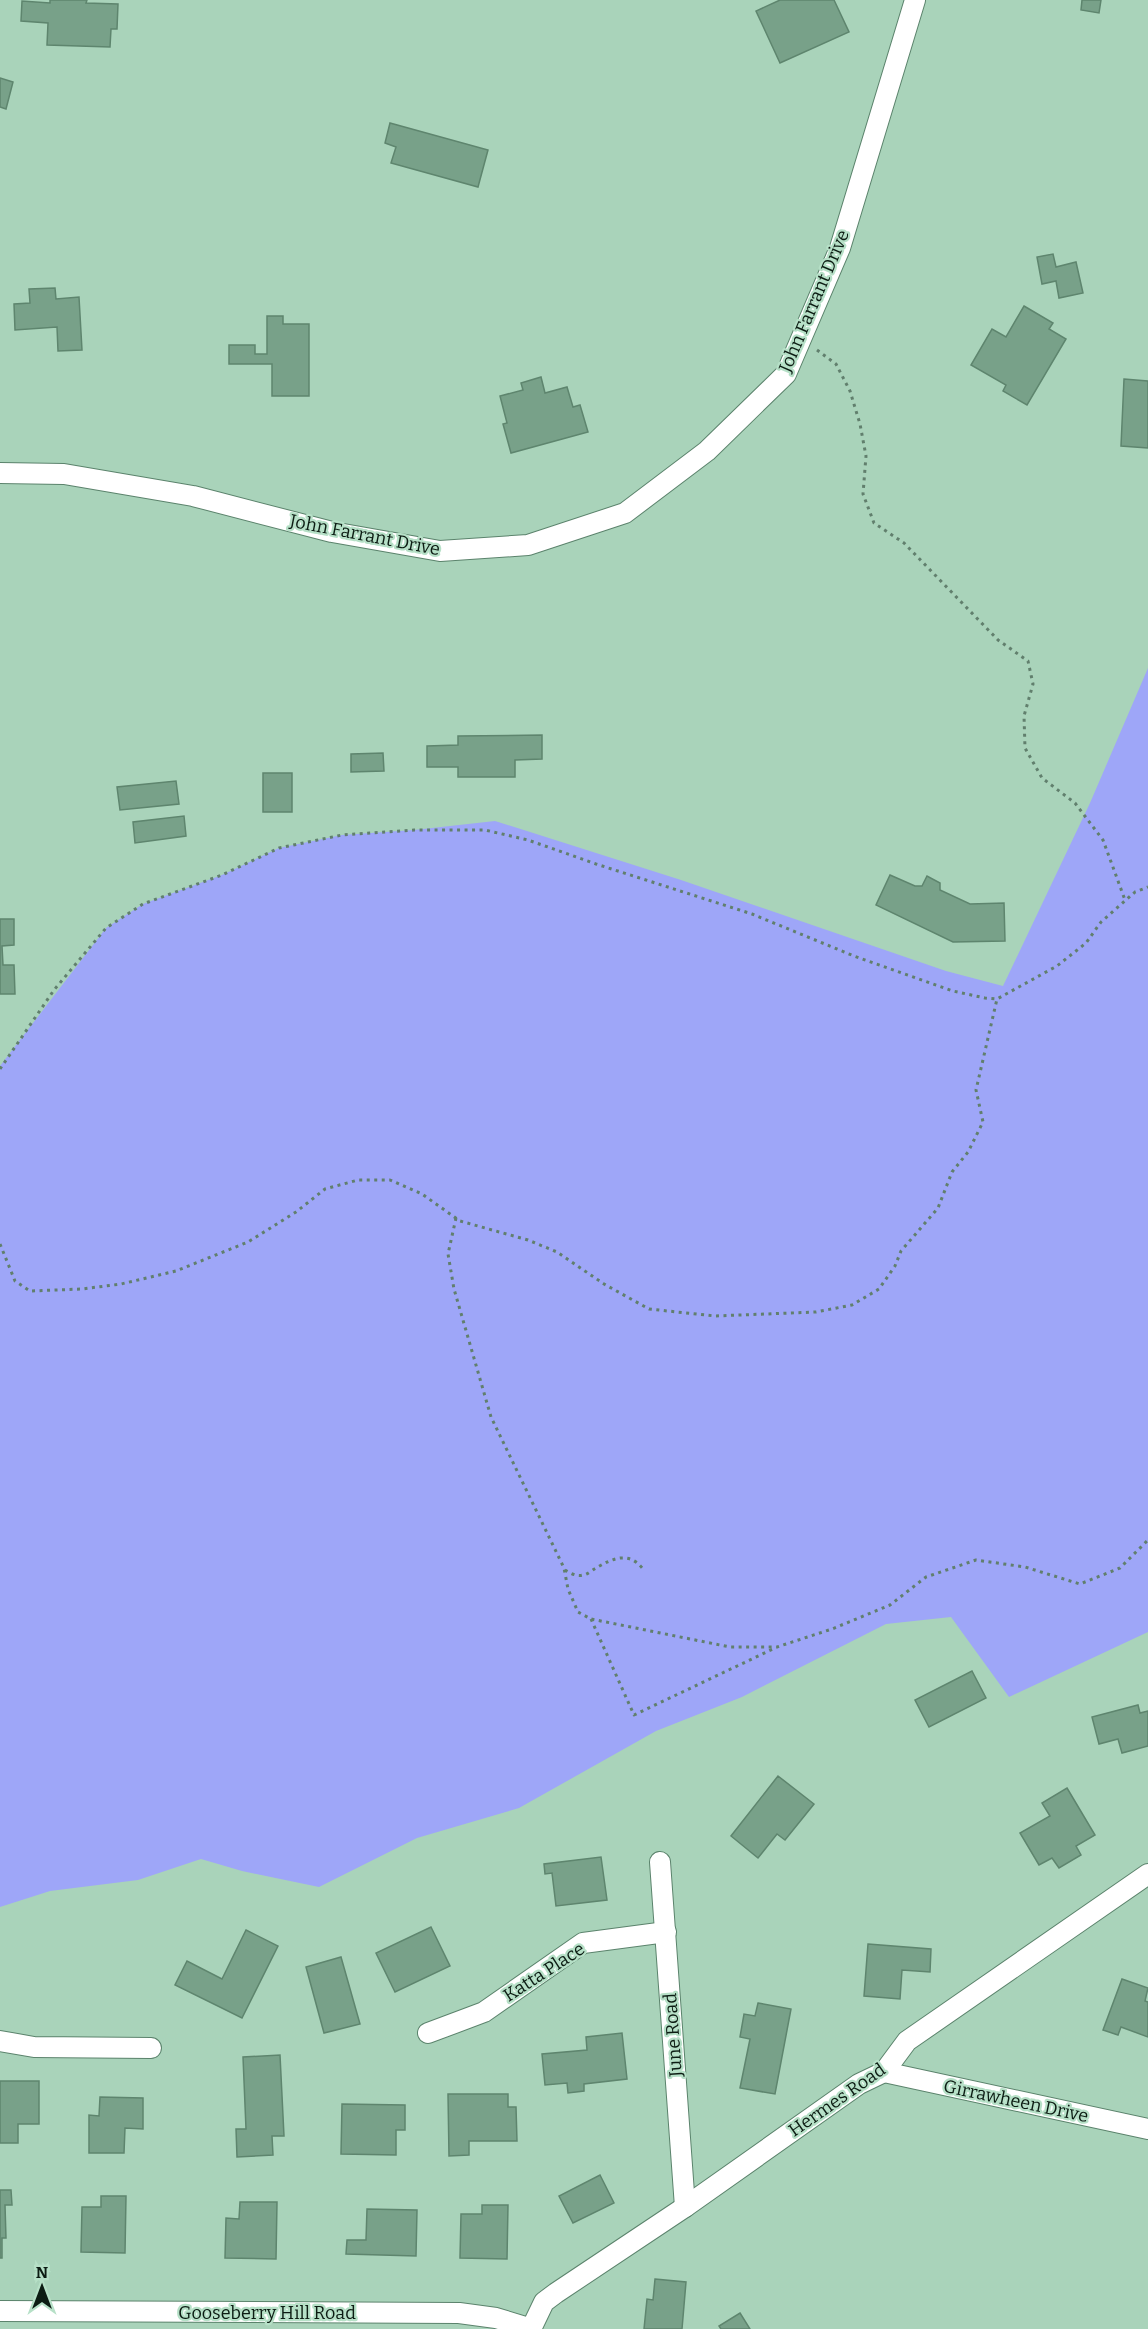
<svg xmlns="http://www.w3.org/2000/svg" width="1148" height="2329" font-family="Bitter,serif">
<rect width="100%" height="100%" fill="#a9d3ba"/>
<polygon fill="#9ea6f8" points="1148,668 1148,1632 1009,1697 951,1617 886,1624 742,1697 656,1731 519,1808 417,1838 319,1887 242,1871 201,1859 138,1880 50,1891 0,1907 0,1066 106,928 143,904 222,875 279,848 342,835 414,830 495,821 681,880 946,971 1003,986 1090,803"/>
<g fill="#78a189" stroke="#5e856e" stroke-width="1.5">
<polygon points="50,0 87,0 86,3 118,4 117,29 111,29 110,47 47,45 48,23 21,21 22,1 50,3"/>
<polygon points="780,0 834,0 849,32 780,63 756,11"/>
<polygon points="1082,0 1101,0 1099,13 1081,10"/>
<polygon points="0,78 13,82 6,109 0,107"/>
<polygon points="390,123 488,150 478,187 391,163 396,147 385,143"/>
<polygon points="1053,254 1056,267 1076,262 1083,293 1059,298 1056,281 1042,284 1037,257"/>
<polygon points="55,288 56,299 79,297 82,350 58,351 57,327 15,330 14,304 30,303 29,289"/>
<polygon points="1024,306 1053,323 1049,329 1066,339 1027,405 1003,391 1006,385 971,365 992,329 1006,337"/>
<polygon points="267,316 283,316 283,324 309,324 309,396 272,396 272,364 229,364 229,345 255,345 255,354 267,354"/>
<polygon points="541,377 545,393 567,387 573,407 580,405 588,432 511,453 503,424 507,423 500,396 523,390 521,383"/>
<polygon points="1124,379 1148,381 1148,448 1121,446"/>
<polygon points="542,735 542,759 515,760 515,777 458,777 458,767 427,767 427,746 458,745 458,736"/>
<polygon points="383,753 384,771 351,772 351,754"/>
<rect x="263" y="773" width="29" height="39"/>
<polygon points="176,781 179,804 120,810 117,787"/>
<polygon points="184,816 186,836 135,843 133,822"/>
<polygon points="890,875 915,886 922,886 927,876 940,883 940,890 970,904 1004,903 1005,941 953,942 876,905"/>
<polygon points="0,919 14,919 14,945 2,946 3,965 14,965 15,994 0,994"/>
<polygon points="972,1671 986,1698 929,1727 915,1700"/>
<polygon points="1138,1705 1140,1713 1148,1711 1148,1746 1122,1753 1118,1739 1099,1744 1092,1717"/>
<polygon points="778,1776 814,1804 785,1840 777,1834 758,1858 731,1836"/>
<polygon points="1067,1788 1095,1835 1076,1846 1081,1855 1059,1868 1052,1858 1039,1865 1020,1833 1050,1816 1042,1803"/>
<polygon points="601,1857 607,1900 556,1906 552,1873 545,1874 544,1864"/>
<polygon points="431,1927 450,1966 395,1992 376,1953"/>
<polygon points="246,1930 278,1946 242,2018 175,1985 187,1961 222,1979"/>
<polygon points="868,1944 931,1949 930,1972 902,1970 900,1999 864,1996"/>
<polygon points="341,1957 360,2024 324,2033 306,1967"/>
<polygon points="1122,1979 1148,1988 1145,2001 1148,2002 1148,2037 1121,2027 1118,2035 1103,2030"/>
<polygon points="758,2003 791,2009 775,2094 740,2088 750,2039 740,2037 744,2014 755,2016"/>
<polygon points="622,2033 627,2079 584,2084 584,2091 568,2093 567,2083 545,2085 542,2054 587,2050 586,2037"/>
<polygon points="280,2055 284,2136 272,2136 273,2155 237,2157 236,2129 246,2129 243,2057"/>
<polygon points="0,2081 39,2081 39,2124 18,2124 18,2143 0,2143"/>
<polygon points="448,2094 508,2094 508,2107 516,2107 517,2141 469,2141 469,2155 449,2156"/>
<polygon points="100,2097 143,2098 143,2129 125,2128 124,2153 89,2153 89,2115 99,2116"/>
<polygon points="342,2104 405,2105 405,2130 396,2130 396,2155 341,2154"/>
<polygon points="600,2175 614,2203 573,2223 559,2196"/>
<polygon points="0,2190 11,2190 12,2205 5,2205 6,2238 2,2238 2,2258 0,2258"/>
<polygon points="101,2196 126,2196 125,2253 81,2252 82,2207 101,2207"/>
<polygon points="240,2202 277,2202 276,2259 225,2258 226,2218 239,2219"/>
<polygon points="482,2205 508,2205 507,2259 460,2258 461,2214 482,2214"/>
<polygon points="367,2209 417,2210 416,2256 346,2254 347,2240 366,2240"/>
<polygon points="655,2279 686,2282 682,2329 644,2329 647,2299 653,2300"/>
<polygon points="740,2313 750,2329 721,2329 719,2326"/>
</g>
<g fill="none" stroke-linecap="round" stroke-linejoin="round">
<defs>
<g id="minor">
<polyline points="0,473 64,474 193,496 332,532 440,551 528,545 625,513 707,451 786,374 840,248 915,0"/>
<polyline points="660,1862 685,2207"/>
<polyline points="428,2033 484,2012 583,1943 666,1932"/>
<polyline points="0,2041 34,2047 151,2048"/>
<polyline points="884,2072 1148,2129"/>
<polyline points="0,2311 459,2313 496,2318 532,2329"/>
<polyline points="531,2329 544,2302 556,2293 685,2207 859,2084 884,2072 907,2041 1148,1874"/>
</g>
</defs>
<use href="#minor" stroke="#5b836c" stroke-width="22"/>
<g stroke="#617f6d" stroke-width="3" stroke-dasharray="3 4.5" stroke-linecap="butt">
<polyline points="817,350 836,364 850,391 860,424 866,456 863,494 874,523 904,543 998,640 1028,661 1033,684 1024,716 1025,748 1042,778 1075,803 1103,840 1125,900"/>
<polyline points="0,1069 54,990 106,928 143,904 222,875 279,848 342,835 414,830 485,830 528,840 596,864 752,914 854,956 953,991 985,998 997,999 1057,966 1086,943 1101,922 1135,892 1148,887"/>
<polyline points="456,1218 448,1254 454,1289 491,1417 564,1568 568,1589 578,1612 591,1619 730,1647 777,1647 832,1629 890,1605 926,1577 976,1560 1025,1567 1080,1584 1120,1568 1148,1540"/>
<polyline points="0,1244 15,1281 30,1291 82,1289 121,1284 176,1271 248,1242 296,1212 325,1189 358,1180 390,1180 422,1194 460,1221 528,1240 557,1252 604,1284 649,1309 715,1316 816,1312 852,1305 879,1289 895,1266 901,1251 938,1208 952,1172 968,1152 983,1122 976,1090 997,999"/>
<path d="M 565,1570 C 570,1573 577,1577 583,1575 C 587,1575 592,1570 596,1568 C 613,1558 629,1551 643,1569"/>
<polyline points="591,1619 634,1715 775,1648"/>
</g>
<use href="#minor" stroke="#fff" stroke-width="20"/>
</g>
<g text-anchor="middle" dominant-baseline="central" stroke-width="4.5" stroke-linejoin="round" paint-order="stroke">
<g font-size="18" fill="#0c1c13" stroke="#b6e0c7">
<text transform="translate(814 301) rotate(-67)">John Farrant Drive</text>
<text transform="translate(365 535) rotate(11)">John Farrant Drive</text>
<text transform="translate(544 1972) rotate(-33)">Katta Place</text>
<text transform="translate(673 2035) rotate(-94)">June Road</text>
<text transform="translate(837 2100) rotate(-35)">Hermes Road</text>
<text transform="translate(1016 2101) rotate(12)">Girrawheen Drive</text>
<text x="267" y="2313">Gooseberry Hill Road</text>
</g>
</g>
<g transform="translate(42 2287)" stroke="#b6e0c7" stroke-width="4.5" paint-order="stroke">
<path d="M0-4.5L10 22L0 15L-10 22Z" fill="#0c1c13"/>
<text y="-9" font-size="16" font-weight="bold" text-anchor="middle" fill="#0c1c13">N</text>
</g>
</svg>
